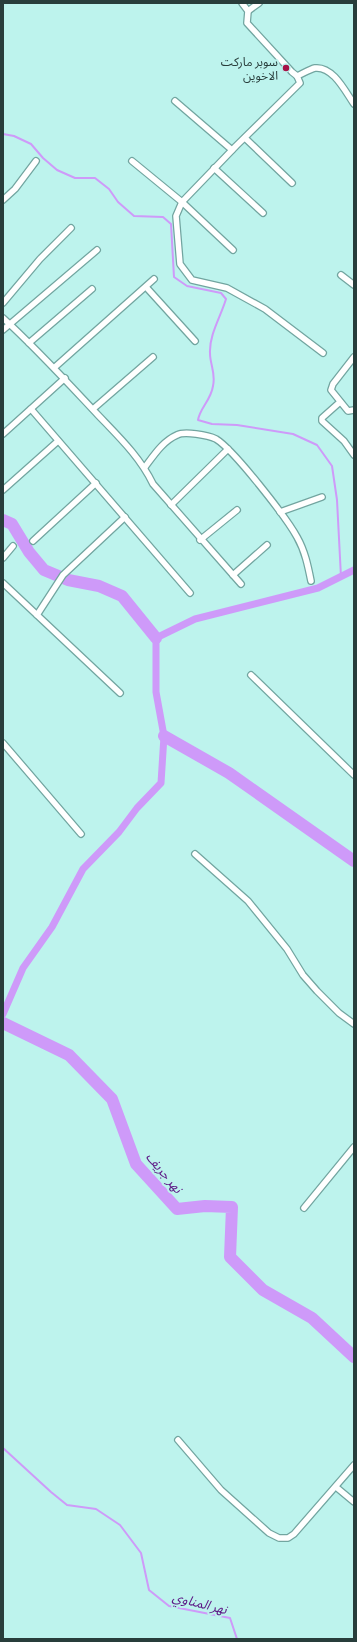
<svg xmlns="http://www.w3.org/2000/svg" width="357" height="1642" font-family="Literata,'Noto Sans Arabic',serif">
<rect width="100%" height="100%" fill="#bdf3ed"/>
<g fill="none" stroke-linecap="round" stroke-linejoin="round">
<g stroke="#ce9af9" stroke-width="2">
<path d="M 3,134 L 14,136 L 31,144 L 43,158 L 57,170 L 75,178 L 95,178 L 109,189 L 118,202 L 134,216 L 163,217 L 171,224 L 174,277 L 187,286 L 221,293 L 226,299 C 221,316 209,335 210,353 C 210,365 216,373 213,386 C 211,400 200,408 198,420 L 212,424 L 237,425 L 293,434 L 317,445 L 332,466 L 337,500 L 341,577"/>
<polyline points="3,1448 51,1492 67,1505 96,1509 120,1525 141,1553 149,1590 169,1606 230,1618 237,1639"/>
</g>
<polyline stroke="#ce9af9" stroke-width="7" points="3,1014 23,968 52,927 83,869 119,832 137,808 161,783 164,736 156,692 156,638 195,619 318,588 354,570"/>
<g stroke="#ce9af9" stroke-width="12">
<polyline points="3,520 12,524 29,552 44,570 68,580 99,586 122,596 156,638"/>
<polyline points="164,736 229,773 354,861"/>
<polyline points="3,1023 69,1055 112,1099 136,1164 177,1209 205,1206 232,1207 230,1257 263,1290 312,1318 354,1357"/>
</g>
<defs>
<g id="street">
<path d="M 242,3 L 248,11 L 247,23 L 292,72 L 297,76 C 302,74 310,69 315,68 C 333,66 345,91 354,104"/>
<polyline points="248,11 259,3"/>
<polyline points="297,76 300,83 236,146 182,202 176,216 180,264 192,280 227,288 265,309 323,353"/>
<polyline points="175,101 232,150"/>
<polyline points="245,138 292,183"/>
<polyline points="132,161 182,202 233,250"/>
<polyline points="214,168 263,213"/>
<polyline points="3,200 15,189 36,161"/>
<polyline points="341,275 354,285"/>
<polyline points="146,287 195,341"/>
<polyline points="3,303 40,259 71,228"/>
<path d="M 3,318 C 37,349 67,382 98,415 C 119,437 140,457 153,484 L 241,584"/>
<polyline points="3,330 97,250"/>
<polyline points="29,343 92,289"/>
<polyline points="354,357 333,384 331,390 348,411 354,410"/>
<polyline points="55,367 154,279"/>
<polyline points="340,402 322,418 322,421 344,441 354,455"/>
<polyline points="31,409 190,593"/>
<polyline points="93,409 153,357"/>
<polyline points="3,434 65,378"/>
<path d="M 145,467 C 154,455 163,441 177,435 C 184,431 208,435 216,439 C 234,450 286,517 297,537 C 305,551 308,566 311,581"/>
<polyline points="3,490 58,441"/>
<polyline points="171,505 228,449"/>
<polyline points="280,512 322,497"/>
<polyline points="200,540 237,510"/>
<polyline points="33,541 96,483"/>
<polyline points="3,558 13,546"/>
<polyline points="233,575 267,545"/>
<polyline points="3,583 120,693"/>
<polyline points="37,615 63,575 125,517"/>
<polyline points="251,675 354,775"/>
<polyline points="3,743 81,834"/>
<polyline points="195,854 248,901 287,949 303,975 317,991 339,1013 354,1024"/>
<polyline points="304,1208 354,1147"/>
<polyline points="178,1440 221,1490 269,1533 279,1538 288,1538 294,1534 354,1465"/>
<polyline points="336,1487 354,1502"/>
</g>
</defs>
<use href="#street" stroke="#72a5a0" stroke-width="8"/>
<use href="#street" stroke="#fff" stroke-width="5.5"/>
</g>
<circle fill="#a71247" stroke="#bdf3ed" stroke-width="1.5" cx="286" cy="68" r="4"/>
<g text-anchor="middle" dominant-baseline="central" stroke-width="4" stroke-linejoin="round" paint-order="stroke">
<g font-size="12" fill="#283d3b" stroke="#bdf3ed" text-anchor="end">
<text x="278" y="61">سوبر ماركت<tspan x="278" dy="14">الاخوين</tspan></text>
</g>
<g font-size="13" font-style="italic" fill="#5c1685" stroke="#bdf3ed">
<text transform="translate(165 1172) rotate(50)">نهر جريف</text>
<text transform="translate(200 1602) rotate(14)">نهر المناوي</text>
</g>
</g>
<rect width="357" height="1642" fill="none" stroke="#283d3b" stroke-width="8"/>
</svg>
